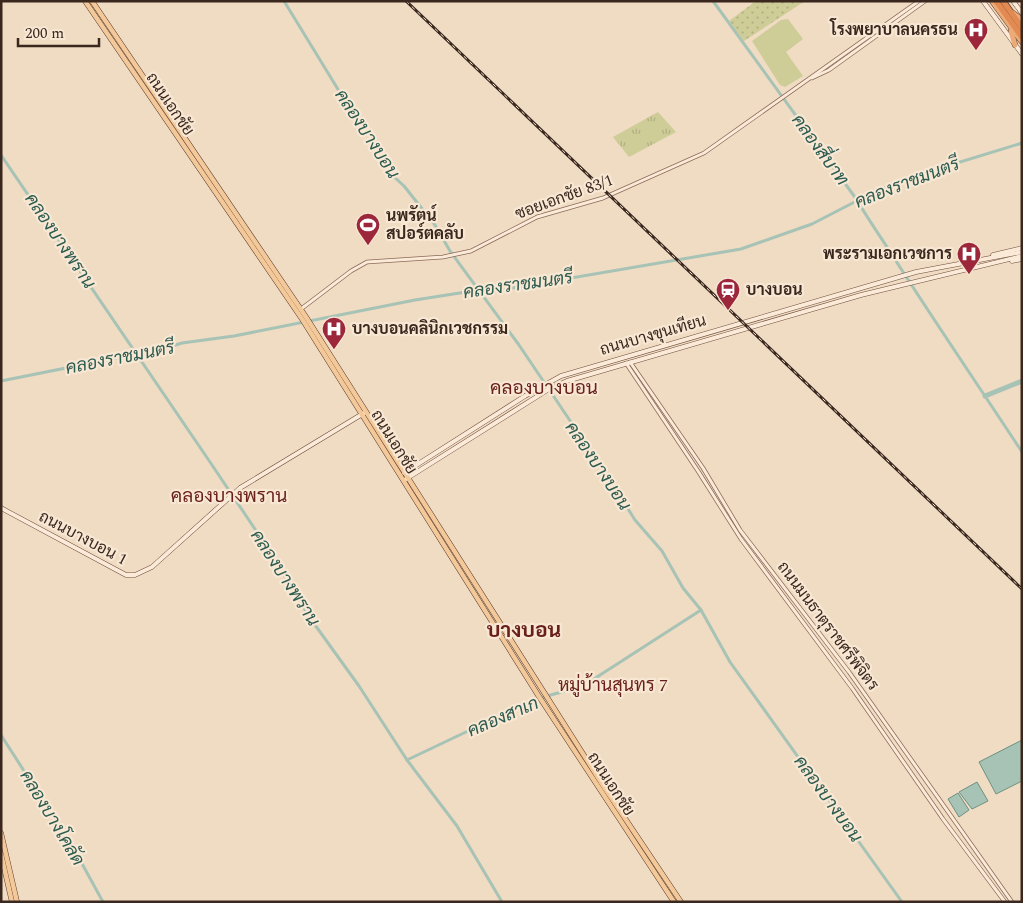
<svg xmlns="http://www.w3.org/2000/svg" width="1023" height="903" font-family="Spectral,Sarabun,serif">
<defs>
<pattern id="grass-tufts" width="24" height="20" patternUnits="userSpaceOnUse" patternTransform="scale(1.25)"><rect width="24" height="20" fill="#cecc97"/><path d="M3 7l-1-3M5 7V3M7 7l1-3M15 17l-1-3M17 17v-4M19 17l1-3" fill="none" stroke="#b2af82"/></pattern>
<pattern id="park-dots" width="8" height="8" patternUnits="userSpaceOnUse" patternTransform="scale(1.25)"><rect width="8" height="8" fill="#cecc97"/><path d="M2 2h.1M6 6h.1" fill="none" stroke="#b2af82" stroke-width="1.8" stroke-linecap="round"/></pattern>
</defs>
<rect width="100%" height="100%" fill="#f0dbc3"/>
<polygon fill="url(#grass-tufts)" points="658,112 676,132 629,157 613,137"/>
<polygon fill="url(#park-dots)" points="756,1 805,1 744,41 729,21"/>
<polygon fill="#cecc97" points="788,19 803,39 786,52 803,76 785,87 780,85 752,41 781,20"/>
<g fill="#a6c3b5" stroke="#6c9182">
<polygon points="1022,740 1022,781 996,794 979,762"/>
<polygon points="977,782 988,801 972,809 959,792"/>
<polygon points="958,793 969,810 959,817 948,799"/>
</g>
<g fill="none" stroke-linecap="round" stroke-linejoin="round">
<g stroke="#a6c3b5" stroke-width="3">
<polyline points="284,1 350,109 376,143 391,174 404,186 435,225 450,251 519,345 606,474 635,520 662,551 683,588 701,610 730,662 902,902"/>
<path d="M 713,1 L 857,200 C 869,221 883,240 896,261 C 937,325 980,388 1022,452"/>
<polyline points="1,155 210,462 267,547 310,618 359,686 407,760 457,826 502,902"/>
<polyline points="1,381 121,357 140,356 182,343 234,336 415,300 479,290 489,292 741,249 812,224 872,193 921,174 1022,143"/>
<polyline points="1,735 74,849 103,902"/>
<polyline points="407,760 508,712 547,696 583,686 701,610"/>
</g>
<polyline stroke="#a6c3b5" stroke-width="5" points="985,396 1022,381"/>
<defs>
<g id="tertiary">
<polyline points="812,78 829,70 925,1"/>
<polyline points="301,309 351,271 367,262 443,257 471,251 537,217 603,198 704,153 919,1"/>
<polyline points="630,362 703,468 740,530 849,672 1012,902"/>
<polyline points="626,363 698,471 741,539 852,688 943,819 1005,902"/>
</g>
<g id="secondary">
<polyline points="983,1 1022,54"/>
<polyline points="1013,1 1022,13"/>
<polyline points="993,255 1022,248"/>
<polyline points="1012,261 1022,259"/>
<polyline points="404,473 525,396 561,376 916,272 1022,252"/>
<polyline points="406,479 549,389 567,381 861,295 1022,256"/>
<polyline points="1,508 126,575 135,575 152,567 240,488 364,413"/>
</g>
<g id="primary">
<polyline points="85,1 302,319 538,695 674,902"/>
<polyline points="92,1 306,317 604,787 681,902"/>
<polyline points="1,833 17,902"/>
<polyline points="1,854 12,902"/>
</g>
<g id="trunk">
<polyline points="992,1 1022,42"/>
<polyline points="1013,13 1022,20"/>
<polyline points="1011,31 1015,45"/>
</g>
<g id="motorway">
<polyline points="996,1 1022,37"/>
<polyline points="1003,1 1022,28"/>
</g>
</defs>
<use href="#tertiary" stroke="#8b6b59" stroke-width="4.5"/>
<use href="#secondary" stroke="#6d4c3c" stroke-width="5"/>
<use href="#primary" stroke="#593a2d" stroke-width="5.5"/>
<use href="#trunk" stroke="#593a2d" stroke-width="6"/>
<use href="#motorway" stroke="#593a2d" stroke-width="7"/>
<use href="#tertiary" stroke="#faead7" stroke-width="3"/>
<use href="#secondary" stroke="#faead7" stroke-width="4"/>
<use href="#primary" stroke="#f4c99a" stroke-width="4.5"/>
<use href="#trunk" stroke="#ebaa76" stroke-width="5"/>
<use href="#motorway" stroke="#e28a51" stroke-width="5.5"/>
<defs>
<polyline id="rail" points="406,1 1022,589"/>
</defs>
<use href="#rail" stroke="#3a271e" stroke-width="3"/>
<use href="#rail" stroke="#f7e7d3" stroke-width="1" stroke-dasharray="4" stroke-linecap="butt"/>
</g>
<defs>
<symbol id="hospital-pin" viewBox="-11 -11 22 30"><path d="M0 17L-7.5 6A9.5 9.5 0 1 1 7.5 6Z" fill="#9c273b" stroke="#f7e7d3"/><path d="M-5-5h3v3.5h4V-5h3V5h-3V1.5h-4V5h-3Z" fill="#fff"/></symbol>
<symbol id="stadium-pin" viewBox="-11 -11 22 30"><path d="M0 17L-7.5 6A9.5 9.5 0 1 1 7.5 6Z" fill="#9c273b" stroke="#f7e7d3"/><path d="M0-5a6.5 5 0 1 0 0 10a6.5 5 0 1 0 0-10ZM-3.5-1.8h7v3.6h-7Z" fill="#fff"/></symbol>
<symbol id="station-pin" viewBox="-11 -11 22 30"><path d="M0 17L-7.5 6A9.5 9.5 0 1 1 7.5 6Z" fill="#9c273b" stroke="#f7e7d3"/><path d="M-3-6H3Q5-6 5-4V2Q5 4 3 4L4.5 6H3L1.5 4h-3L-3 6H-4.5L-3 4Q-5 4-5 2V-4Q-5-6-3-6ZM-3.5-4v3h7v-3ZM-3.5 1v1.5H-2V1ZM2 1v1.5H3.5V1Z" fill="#fff"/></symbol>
</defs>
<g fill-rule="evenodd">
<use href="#hospital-pin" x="962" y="16" width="28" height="38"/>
<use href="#stadium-pin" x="354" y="211" width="28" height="38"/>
<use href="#hospital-pin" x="955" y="240" width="28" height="38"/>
<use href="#station-pin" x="714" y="276" width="28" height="38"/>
<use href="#hospital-pin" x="320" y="315" width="28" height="38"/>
</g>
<g text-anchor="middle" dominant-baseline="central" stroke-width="4.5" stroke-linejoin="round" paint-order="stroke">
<g font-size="16" font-weight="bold" fill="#3a271e" stroke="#f7e7d3" text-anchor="start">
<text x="958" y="30" text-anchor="end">โรงพยาบาลนครธน</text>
<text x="386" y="216">นพรัตน์<tspan x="386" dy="18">สปอร์ตคลับ</tspan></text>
<text x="952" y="254" text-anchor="end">พระรามเอกเวชการ</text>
<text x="746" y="290">บางบอน</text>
<text x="352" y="329">บางบอนคลินิกเวชกรรม</text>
</g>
<g font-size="16" fill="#3a271e" stroke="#f7e7d3">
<text transform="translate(170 104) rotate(56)">ถนนเอกชัย</text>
<text transform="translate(564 197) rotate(-20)">ซอยเอกชัย 83/1</text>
<text transform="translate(653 335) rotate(-16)">ถนนบางขุนเทียน</text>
<text transform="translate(394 442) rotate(58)">ถนนเอกชัย</text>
<text transform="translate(83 538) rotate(28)">ถนนบางบอน 1</text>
<text transform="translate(828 626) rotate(53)">ถนนมนธาตุราชศรีพิจิตร</text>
<text transform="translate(611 784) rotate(57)">ถนนเอกชัย</text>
</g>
<g font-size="18" font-style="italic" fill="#2c5b50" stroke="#f7e7d3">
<text transform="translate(367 134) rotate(57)">คลองบางบอน</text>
<text transform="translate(820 150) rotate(54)">คลองสี่บาท</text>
<text transform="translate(907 183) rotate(-21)">คลองราชมนตรี</text>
<text transform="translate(60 241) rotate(56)">คลองบางพราน</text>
<text transform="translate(518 285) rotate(-8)">คลองราชมนตรี</text>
<text transform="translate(120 358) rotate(-11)">คลองราชมนตรี</text>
<text transform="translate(598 466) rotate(56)">คลองบางบอน</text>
<text transform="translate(285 578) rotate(57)">คลองบางพราน</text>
<text transform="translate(503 717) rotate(-23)">คลองสาเก</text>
<text transform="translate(828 799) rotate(54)">คลองบางบอน</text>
<text transform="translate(52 818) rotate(59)">คลองบางโคลัด</text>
</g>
<g font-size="18" fill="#691f1b" stroke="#f7e7d3">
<text x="613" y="685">หมู่บ้านสุนทร 7</text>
</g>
<g font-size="19" fill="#691f1b" stroke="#f7e7d3">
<text x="544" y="388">คลองบางบอน</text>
<text x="229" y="496">คลองบางพราน</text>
</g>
<g font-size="21" font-weight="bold" fill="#691f1b" stroke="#f7e7d3">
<text x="524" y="631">บางบอน</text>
</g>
</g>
<rect width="1023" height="903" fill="none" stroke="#3a271e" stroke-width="5"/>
<path d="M18 38v8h81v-8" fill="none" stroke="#3a271e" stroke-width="2.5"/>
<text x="25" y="38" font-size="15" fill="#3a271e" stroke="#f7e7d3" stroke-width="4" paint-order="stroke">200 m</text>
</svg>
